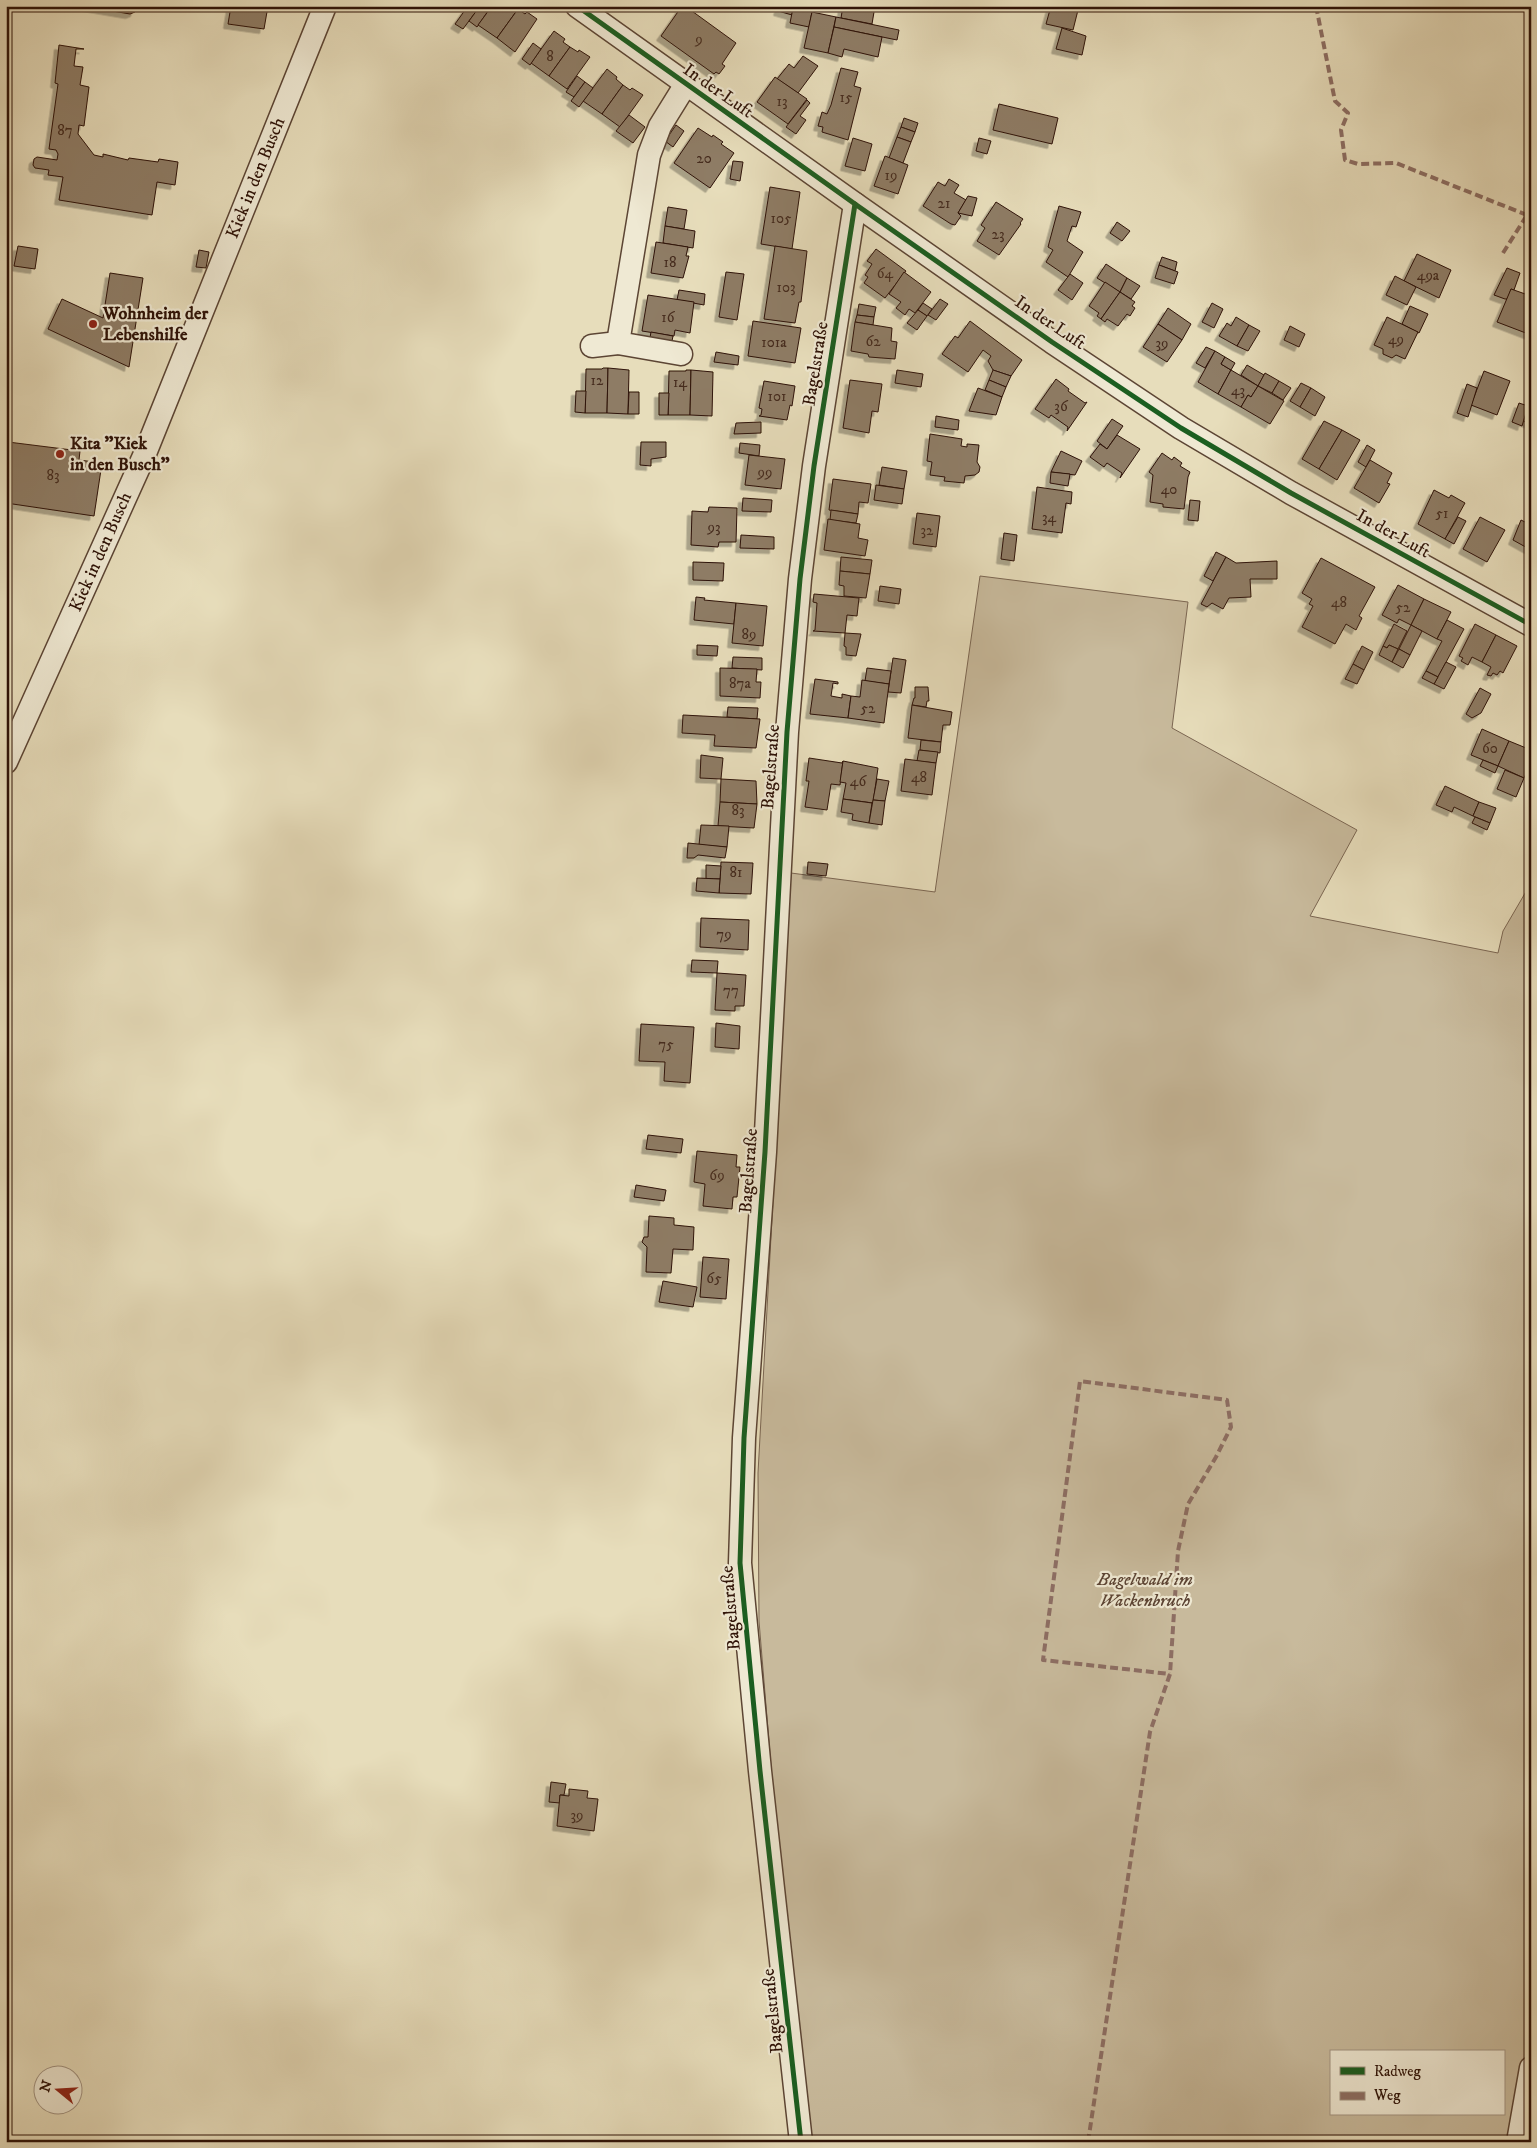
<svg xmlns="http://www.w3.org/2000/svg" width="1537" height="2148" font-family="'IM FELL DW Pica',serif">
<defs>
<filter id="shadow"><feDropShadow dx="-4.5" dy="4.5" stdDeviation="0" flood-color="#0004"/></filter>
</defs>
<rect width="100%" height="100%" fill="#e7ddbb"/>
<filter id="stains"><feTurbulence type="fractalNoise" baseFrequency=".004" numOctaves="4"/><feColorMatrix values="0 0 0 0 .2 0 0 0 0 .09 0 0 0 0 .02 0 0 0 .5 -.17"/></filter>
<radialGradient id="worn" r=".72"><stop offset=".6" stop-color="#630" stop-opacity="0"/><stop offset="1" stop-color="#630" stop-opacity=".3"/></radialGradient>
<path fill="#c8ba9c" stroke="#7b6652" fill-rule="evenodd" d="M 980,576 L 1188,602 L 1172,728 L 1357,830 L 1310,916 L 1498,953 L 1503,931 L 1531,883 L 1531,2047 L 1513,2142 L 812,2142 L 772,1778 L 759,1621 L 758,1473 L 791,873 L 935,892 ZM 1331,2052 L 1503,2052 L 1503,2114 L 1331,2114 Z"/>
<g fill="#8e7c65" stroke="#2e1207" filter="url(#shadow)">
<polygon points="83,6 136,6 135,12 130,14"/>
<polygon points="231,6 268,6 264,29 228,24"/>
<polygon points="468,6 480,6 463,29 455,24"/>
<polygon points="480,6 488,11 477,27 469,21"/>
<polygon points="492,6 514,6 518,9 497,38 478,25"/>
<polygon points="682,6 685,6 736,43 722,64 725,66 719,74 716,72 714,74 661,36"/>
<polygon points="780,6 793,8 792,15 778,11"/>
<polygon points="843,6 875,6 872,24 841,18"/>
<polygon points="1051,6 1079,6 1073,30 1046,24"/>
<polygon points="793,8 812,12 809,27 790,23"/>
<polygon points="518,9 525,14 527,12 537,19 515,52 497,38"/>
<polygon points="812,12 836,17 828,53 804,48"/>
<polygon points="836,17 899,30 897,40 834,27"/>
<polygon points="834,27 882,37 878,57 844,49 842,57 828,53"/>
<polygon points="1062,28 1086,36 1082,55 1056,49"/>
<polygon points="554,31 565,39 563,42 570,47 549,76 531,63"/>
<polygon points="533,43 541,49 530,65 522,59"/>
<polygon points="59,45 84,49 76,49 74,66 83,67 80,85 89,87 84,126 79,125 78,134 94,155 103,157 103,154 128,160 129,158 158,162 159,159 178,162 175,185 157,182 152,215 59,200 63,177 48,175 49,170 35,168 33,165 34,159 37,157 57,160 58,154 56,150 49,149 58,84 55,83"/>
<polygon points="570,47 578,52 579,50 590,57 567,89 549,76"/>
<polygon points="803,56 818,66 798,93 777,79 789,64 794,68"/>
<polygon points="841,68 858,72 854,86 861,88 848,140 822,132 823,127 818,126 822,112 827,114 831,105"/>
<polygon points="607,69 617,77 616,79 623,85 602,114 583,101"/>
<polygon points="577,76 585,82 574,97 566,92"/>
<polygon points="775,77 807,99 788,124 757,102"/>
<polygon points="585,82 593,88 579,107 571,101"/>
<polygon points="623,85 630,90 632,88 643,95 620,127 602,114"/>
<polygon points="807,100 810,103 800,116 806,120 796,134 786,127"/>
<polygon points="999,104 1058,118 1052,144 993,130"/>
<polygon points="629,115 645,127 633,143 616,131"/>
<polygon points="904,118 918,123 915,132 901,127"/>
<polygon points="676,125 684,131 673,147 665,141"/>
<polygon points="901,127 915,132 911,142 897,137"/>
<polygon points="698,128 712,137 713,135 723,142 721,144 734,153 710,188 674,163"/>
<polygon points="897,137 911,142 903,163 889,158"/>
<polygon points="853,138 872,144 865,171 845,166"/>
<polygon points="979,138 991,141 987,154 976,151"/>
<polygon points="885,156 908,165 898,194 874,186"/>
<polygon points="733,161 743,162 740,181 730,179"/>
<polygon points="949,179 959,185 954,193 966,200 958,213 961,216 955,225 951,224 923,206 938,182 945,186"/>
<polygon points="770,187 800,192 792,249 761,244"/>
<polygon points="968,196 977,198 972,216 958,213"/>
<polygon points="996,202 1023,219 1020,223 1021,224 999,255 977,241 985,228 981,225"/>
<polygon points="1059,206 1081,212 1076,227 1072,226 1067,241 1083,252 1068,277 1046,262 1053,250 1048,247"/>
<polygon points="668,207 687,210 684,229 665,226"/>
<polygon points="1117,222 1130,231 1122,241 1110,233"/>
<polygon points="665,226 695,231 693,248 663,243"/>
<polygon points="656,242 688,247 686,256 689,256 683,278 651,273"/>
<polygon points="18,246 38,249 35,269 14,266"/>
<polygon points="775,246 807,251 801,302 799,302 795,323 764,319"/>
<polygon points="876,249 906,271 885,298 864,283 868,277 865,275 872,264 867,261"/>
<polygon points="199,250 209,252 206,268 196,267"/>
<polygon points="1417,254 1451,270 1439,298 1404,281"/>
<polygon points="1162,257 1177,262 1175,271 1159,265"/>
<polygon points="1106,264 1127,278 1120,292 1097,278"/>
<polygon points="1159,265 1178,272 1174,284 1155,278"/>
<polygon points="1507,268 1520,273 1514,290 1511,289 1508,299 1505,299 1494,295"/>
<polygon points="726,272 744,274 737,320 719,317"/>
<polygon points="904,272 931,292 915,313 909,309 905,315 896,308 901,302 889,294"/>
<polygon points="110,273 143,278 129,367 48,329 62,299 103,318"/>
<polygon points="1070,274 1083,283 1072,300 1058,290"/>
<polygon points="1395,276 1416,287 1407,305 1386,295"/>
<polygon points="1127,278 1140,286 1131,299 1120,292"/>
<polygon points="1105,282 1120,292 1101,319 1097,316 1099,313 1089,306"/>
<polygon points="1511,289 1531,296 1531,338 1531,335 1497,322"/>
<polygon points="679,290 705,294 704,305 677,300"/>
<polygon points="1120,292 1135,302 1132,306 1135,308 1130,316 1127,314 1118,326 1107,319 1105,322 1101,319"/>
<polygon points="648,295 694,302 690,333 675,330 674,336 642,331"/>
<polygon points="940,299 948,304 936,320 928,315"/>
<polygon points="923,303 932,309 927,316 918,310"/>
<polygon points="1212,303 1223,309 1214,328 1202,322"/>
<polygon points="859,304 876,307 874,317 857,315"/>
<polygon points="1410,306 1428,314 1419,333 1402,324"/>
<polygon points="1168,308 1191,324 1182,340 1158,324"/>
<polygon points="918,310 927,316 917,330 907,323"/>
<polygon points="857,315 874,317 873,325 855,322"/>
<polygon points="1236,317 1249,325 1237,346 1219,336 1227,323 1231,326"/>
<polygon points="1387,317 1418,332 1405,359 1396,355 1392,358 1383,354 1383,349 1374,345"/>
<polygon points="753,321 801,328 795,363 748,356"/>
<polygon points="970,321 1022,360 1011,376 993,370 988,361 991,356 983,350 968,372 942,354 955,336 958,338"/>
<polygon points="855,322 892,328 891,341 897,342 895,359 869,357 868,354 851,351"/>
<polygon points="1158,324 1182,340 1167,362 1143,347"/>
<polygon points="1249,325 1260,331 1248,351 1237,346"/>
<polygon points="1290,326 1305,334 1299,347 1284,340"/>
<polygon points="651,332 673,336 671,346 649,343"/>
<polygon points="1206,347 1215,351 1205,368 1196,363"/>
<polygon points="1215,351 1225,357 1221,364 1231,370 1218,394 1198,382"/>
<polygon points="716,352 739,356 738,365 714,362"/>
<polygon points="1225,357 1235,363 1231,370 1221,364"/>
<polygon points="1247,365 1264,375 1258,386 1241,375"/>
<polygon points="603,368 608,368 607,413 585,413 586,369 602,369"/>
<polygon points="608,368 629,370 628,414 607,413"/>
<polygon points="686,370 691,370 690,415 668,415 669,371 686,371"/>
<polygon points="691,370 713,372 712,416 690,415"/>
<polygon points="897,370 923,374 921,387 895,383"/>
<polygon points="993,370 1011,376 1006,387 989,380"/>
<polygon points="1231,370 1258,386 1251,397 1248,395 1241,407 1218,394"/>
<polygon points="1484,371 1510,381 1497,415 1471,405"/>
<polygon points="1265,373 1279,381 1272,393 1258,386"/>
<polygon points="1056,379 1069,389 1068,391 1085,403 1087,402 1067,431 1068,427 1051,415 1049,418 1035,409"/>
<polygon points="850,380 882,384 878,412 872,411 869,433 843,428"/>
<polygon points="989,380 1006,387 1002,397 985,390"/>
<polygon points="764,381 795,386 792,406 790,405 787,420 759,416 761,415 762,409 759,408"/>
<polygon points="1279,381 1291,388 1283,400 1272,393"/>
<polygon points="1301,383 1311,388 1300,407 1290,401"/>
<polygon points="1467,384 1477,388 1468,417 1457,413"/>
<polygon points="1258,386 1284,401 1270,424 1241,407 1248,395 1251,397"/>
<polygon points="978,388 1002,397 996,415 969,411"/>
<polygon points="1311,388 1325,397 1315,416 1300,407"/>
<polygon points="576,391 586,391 585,413 575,412"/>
<polygon points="629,392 639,392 639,414 628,414"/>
<polygon points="659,393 669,393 668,415 659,415"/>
<polygon points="1531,399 1531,424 1523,421"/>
<polygon points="1519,403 1528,406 1522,426 1512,422"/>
<polygon points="936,416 959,420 958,430 935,427"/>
<polygon points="1112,419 1123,426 1107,449 1097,441"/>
<polygon points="1324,421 1342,430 1319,469 1302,459"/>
<polygon points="761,422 761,433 734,434 736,423"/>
<polygon points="1342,430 1360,440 1337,480 1319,469"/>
<polygon points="930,434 962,439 961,446 967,447 967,444 979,445 977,462 980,467 979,472 975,475 965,476 964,483 944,481 945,477 930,475 932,462 927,461"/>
<polygon points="1117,435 1140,449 1120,478 1122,473 1107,463 1104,467 1090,457 1100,444 1107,449"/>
<polygon points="6,439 8,442 80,451 79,460 102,463 94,516 6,503"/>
<polygon points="641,442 666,442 666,457 651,459 651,466 640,465"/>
<polygon points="740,443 760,445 759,456 739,453"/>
<polygon points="1367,445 1375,450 1366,467 1358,462"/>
<polygon points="1061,451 1082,461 1075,475 1051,472"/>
<polygon points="1162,453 1172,460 1174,457 1182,463 1180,466 1190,472 1188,477 1184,509 1163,507 1163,504 1150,502 1153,475 1149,472"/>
<polygon points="749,455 785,459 781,489 745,485"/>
<polygon points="1370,460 1392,473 1387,483 1390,484 1379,503 1354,488"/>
<polygon points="882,467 907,471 904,489 879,485"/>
<polygon points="1051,472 1070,474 1068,486 1050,483"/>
<polygon points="833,479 871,484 868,503 859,502 858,514 829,510"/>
<polygon points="876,485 904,489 902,504 874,500"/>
<polygon points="1037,487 1072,492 1071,504 1066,503 1062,533 1032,529"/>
<polygon points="1434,490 1449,498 1451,495 1465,503 1445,539 1418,524"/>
<polygon points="743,498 772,500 771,512 742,511"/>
<polygon points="1190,500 1200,501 1198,521 1188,520"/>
<polygon points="709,507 737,508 736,542 719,542 718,547 691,545 692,511 708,512"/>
<polygon points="831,510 858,514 856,523 830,520"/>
<polygon points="917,513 940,516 936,547 913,544"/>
<polygon points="1458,517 1466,521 1454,544 1445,539"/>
<polygon points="1480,517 1505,530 1487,562 1463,549"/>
<polygon points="828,519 860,524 858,538 868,540 865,556 824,550"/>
<polygon points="1521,520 1531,525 1531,550 1513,540"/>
<polygon points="1004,533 1017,535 1014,561 1001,559"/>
<polygon points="741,535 774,537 774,549 740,548"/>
<polygon points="1216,552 1226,557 1213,581 1204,576"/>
<polygon points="841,557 872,560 870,574 840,571"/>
<polygon points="1226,557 1236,563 1277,561 1277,579 1250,579 1251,597 1229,598 1223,609 1212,603 1207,607 1201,604"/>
<polygon points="1321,558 1375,587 1359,616 1362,618 1356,630 1346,624 1335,644 1302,627 1313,606 1309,604 1312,599 1302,593"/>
<polygon points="693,562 724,563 723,581 693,580"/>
<polygon points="840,571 870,574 866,598 844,596 844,586 839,585"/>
<polygon points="1398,585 1424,599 1411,625 1399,619 1397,623 1382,615"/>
<polygon points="880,586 901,589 899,604 878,601"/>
<polygon points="814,594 859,598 857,616 847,615 845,633 813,631 815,630 817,603 813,602"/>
<polygon points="696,597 705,598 704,600 736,603 734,624 694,620"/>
<polygon points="1424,599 1451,612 1437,639 1411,625"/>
<polygon points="736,603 767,606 763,646 732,643"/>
<polygon points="1447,620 1464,629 1438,677 1426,671 1442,641 1437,639"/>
<polygon points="1394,624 1407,631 1398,649 1389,645 1387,648 1383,646"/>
<polygon points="1475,624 1496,635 1482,662 1472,657 1468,665 1461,661 1463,658 1459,656"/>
<polygon points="1411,625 1422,631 1410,655 1399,649"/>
<polygon points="845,633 861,634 856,656 846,655 846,647 844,646"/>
<polygon points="1496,635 1517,646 1503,673 1500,671 1497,675 1493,673 1491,676 1487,675 1491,667 1482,662"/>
<polygon points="697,645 718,646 717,656 697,655"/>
<polygon points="1389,645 1398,649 1392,662 1379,655 1383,646 1387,648"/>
<polygon points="1362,646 1373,652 1364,670 1353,664"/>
<polygon points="1399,649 1410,655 1403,668 1392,662"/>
<polygon points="733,657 762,658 762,670 732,668"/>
<polygon points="893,658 906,660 901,693 888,692"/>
<polygon points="1446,662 1456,667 1444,689 1434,684"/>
<polygon points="1353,664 1364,670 1357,684 1345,679"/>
<polygon points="720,668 757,669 756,682 761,682 760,698 720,696"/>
<polygon points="867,668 891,671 889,684 865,681"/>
<polygon points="1426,671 1438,677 1434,684 1422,678"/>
<polygon points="815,679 838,682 838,684 833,683 831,696 842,698 842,694 851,696 848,718 810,714"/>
<polygon points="862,680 889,684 884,723 848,718 851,696 860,697"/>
<polygon points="915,687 928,687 929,701 927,701 926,707 912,705 914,698 915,698"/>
<polygon points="1480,688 1491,694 1481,713 1472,718 1466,714"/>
<polygon points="912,705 952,712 950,725 943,725 941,742 908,738"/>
<polygon points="728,707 758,708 757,719 727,717"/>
<polygon points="683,715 760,719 756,748 714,746 715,735 682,733"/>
<polygon points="1482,729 1509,741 1498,766 1471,755"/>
<polygon points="921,740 941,742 940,753 920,750"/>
<polygon points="1509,741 1531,750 1531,763 1524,778 1498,766"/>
<polygon points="919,750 938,752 936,763 917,761"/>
<polygon points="701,755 723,758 721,779 700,778"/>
<polygon points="809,758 842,763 843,761 840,785 831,784 827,810 805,807 809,781 806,781"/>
<polygon points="905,759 936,763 932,795 901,791"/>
<polygon points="1483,760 1498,766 1495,773 1480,766"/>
<polygon points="843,761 878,768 873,803 843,799 846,783 840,782"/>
<polygon points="1505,770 1524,778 1516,797 1497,789"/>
<polygon points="721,779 756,781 757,804 720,802"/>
<polygon points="877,779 889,781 885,801 873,800"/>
<polygon points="1445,786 1479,802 1473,816 1454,807 1452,812 1436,805"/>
<polygon points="843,799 872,803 869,823 852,820 853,814 841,812"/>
<polygon points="873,800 885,801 882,825 869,823"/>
<polygon points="720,802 757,804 754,828 718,826"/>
<polygon points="1479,802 1496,808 1490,823 1473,816"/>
<polygon points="1475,817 1490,823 1487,830 1472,823"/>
<polygon points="701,825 729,826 727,847 699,845"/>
<polygon points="688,843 727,847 725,858 698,855 694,858 687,858"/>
<polygon points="721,862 753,863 751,894 719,893"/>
<polygon points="808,862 828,864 826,876 807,874"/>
<polygon points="706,865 721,866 720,879 706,879"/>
<polygon points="697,878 720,879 719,893 696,891"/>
<polygon points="701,918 749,920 748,950 700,947"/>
<polygon points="692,960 718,961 717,973 691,972"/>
<polygon points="717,973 746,975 744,1006 735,1006 735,1011 715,1010"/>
<polygon points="716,1023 740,1026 739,1049 715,1047"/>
<polygon points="641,1024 694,1027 690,1083 664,1081 665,1062 639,1061"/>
<polygon points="648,1135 683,1139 681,1153 646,1149"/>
<polygon points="697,1151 737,1155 736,1167 740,1167 737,1197 733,1197 732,1209 703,1206 705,1184 694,1182"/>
<polygon points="636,1185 666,1190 664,1201 634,1197"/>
<polygon points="649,1216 674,1218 674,1225 694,1227 693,1250 673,1249 671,1273 646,1272 647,1247 642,1242 644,1237 648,1237"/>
<polygon points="703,1257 729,1259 726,1299 700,1297"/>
<polygon points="663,1281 697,1287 693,1307 659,1302"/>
<polygon points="551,1782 566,1784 564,1795 560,1795 560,1803 549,1802"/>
<polygon points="569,1789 588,1791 587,1798 598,1799 594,1831 557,1826 560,1795 569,1796"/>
</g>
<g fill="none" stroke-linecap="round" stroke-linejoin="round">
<defs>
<g id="minor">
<polyline points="577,6 855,204 1052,342 1181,428 1291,493 1531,625"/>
<polyline points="592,346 618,343"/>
<polyline points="681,354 618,343 649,155 660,126 686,84"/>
<polyline points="6,762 144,456 325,6"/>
<polyline points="801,2142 760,1771 740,1563 744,1438 765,1152 787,732 800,579 814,466 855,204"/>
<polyline points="1518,2142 1531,2068"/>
</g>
</defs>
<use href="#minor" stroke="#5c4534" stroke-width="25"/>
<use href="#minor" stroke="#efe9d3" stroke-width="22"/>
<g stroke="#8d6e63" stroke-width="4" stroke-dasharray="8 4" stroke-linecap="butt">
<polyline points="1316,6 1335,101 1348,113 1341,130 1345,160 1358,164 1396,163 1527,215"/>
<polyline points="1503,253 1527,215 1531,214"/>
<polyline points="1088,2142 1150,1732 1170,1674 1178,1551 1188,1504 1216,1457 1231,1427 1227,1400 1080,1381 1043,1660 1170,1674"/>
</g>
<defs>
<g id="cycleway">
<polyline points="577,6 855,204 1052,342 1181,428 1291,493 1531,625"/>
<polyline points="801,2142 760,1771 740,1563 744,1438 765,1152 787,732 800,579 814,466 855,204"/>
</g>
</defs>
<use href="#cycleway" stroke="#efe9d3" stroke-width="8"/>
<use href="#cycleway" stroke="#1b5e20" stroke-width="5"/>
</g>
<g fill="#8f2418" stroke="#efe9d3" stroke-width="2">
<circle cx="93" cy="324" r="5"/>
<circle cx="60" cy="454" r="5"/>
</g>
<g text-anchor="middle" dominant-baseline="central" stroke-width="4.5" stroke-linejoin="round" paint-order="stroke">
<g font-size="15" fill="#462c1e">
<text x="699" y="39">9</text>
<text x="550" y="56">8</text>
<text x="846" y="97">15</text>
<text x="782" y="101">13</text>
<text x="65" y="130">87</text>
<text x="704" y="158">20</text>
<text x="891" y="175">19</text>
<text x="944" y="203">21</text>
<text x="781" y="218">105</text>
<text x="998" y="234">23</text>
<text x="670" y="262">18</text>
<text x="885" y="273">64</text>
<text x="1428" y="275">49a</text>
<text x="786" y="287">103</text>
<text x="668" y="317">16</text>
<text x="1396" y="339">49</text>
<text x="873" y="341">62</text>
<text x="774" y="342">101a</text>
<text x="1162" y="343">39</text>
<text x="597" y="380">12</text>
<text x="680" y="382">14</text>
<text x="1238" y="390">43</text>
<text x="777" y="396">101</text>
<text x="1061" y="406">36</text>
<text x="765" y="472">99</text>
<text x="53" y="475">83</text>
<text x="1169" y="489">40</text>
<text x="1442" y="513">51</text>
<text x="1049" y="517">34</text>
<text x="714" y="527">93</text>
<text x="927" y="530">32</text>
<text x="1339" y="602">48</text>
<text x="1403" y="607">52</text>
<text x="749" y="634">89</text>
<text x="740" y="683">87a</text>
<text x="868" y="708">52</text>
<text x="1490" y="748">60</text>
<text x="919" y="777">48</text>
<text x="858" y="781">46</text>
<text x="738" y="810">83</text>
<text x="736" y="872">81</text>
<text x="724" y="934">79</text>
<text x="731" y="990">77</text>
<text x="666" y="1044">75</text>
<text x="717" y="1175">69</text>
<text x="714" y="1278">65</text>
<text x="577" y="1815">39</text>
</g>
<g font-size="18" fill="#2e1207" stroke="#efe9d3">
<text transform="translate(718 91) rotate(35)">In der Luft</text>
<text transform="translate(256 178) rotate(-68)">Kiek in den Busch</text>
<text transform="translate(1050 323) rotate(34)">In der Luft</text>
<text transform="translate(816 364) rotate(-81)">Bagelstraße</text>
<text transform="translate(1393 534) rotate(29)">In der Luft</text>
<text transform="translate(101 552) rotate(-66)">Kiek in den Busch</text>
<text transform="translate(771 767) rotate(-86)">Bagelstraße</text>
<text transform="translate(749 1171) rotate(-86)">Bagelstraße</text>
<text transform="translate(731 1608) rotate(-95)">Bagelstraße</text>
<text transform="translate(773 2011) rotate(-96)">Bagelstraße</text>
</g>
<g font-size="18" font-weight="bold" fill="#2e1207" stroke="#efe9d3" text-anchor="start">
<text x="103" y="314">Wohnheim der<tspan x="103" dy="21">Lebenshilfe</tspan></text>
<text x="70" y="444">Kita "Kiek<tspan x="70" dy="21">in den Busch"</tspan></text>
</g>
<g font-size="18" font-style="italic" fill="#5c4434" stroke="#efe9d3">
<text x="1145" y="1580">Bagelwald im<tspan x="1145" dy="21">Wackenbruch</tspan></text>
</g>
</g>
<rect width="1537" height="2148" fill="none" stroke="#e7ddbb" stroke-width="25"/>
<rect x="8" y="8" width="1522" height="2133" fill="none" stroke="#2e1207" stroke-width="2.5"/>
<rect x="12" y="12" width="1512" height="2123" fill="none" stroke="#2e1207"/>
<rect x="1330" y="2050" width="175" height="65" fill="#efe9d3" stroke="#a29381"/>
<rect x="1340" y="2067" width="25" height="8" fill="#1b5e20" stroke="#a29381"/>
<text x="1374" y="2076" font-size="15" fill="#2e1207">Radweg</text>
<rect x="1340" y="2092" width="25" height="8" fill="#8d6e63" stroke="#a29381"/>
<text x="1374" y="2100" font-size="15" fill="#2e1207">Weg</text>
<g transform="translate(58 2090) rotate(288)"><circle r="24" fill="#efe9d3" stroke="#a29381"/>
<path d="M0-4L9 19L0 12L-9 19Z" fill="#8f2418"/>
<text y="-8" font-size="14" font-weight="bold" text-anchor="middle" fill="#2e1207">N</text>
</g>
<rect width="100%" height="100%" filter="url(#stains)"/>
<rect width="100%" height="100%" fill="url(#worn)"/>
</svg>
